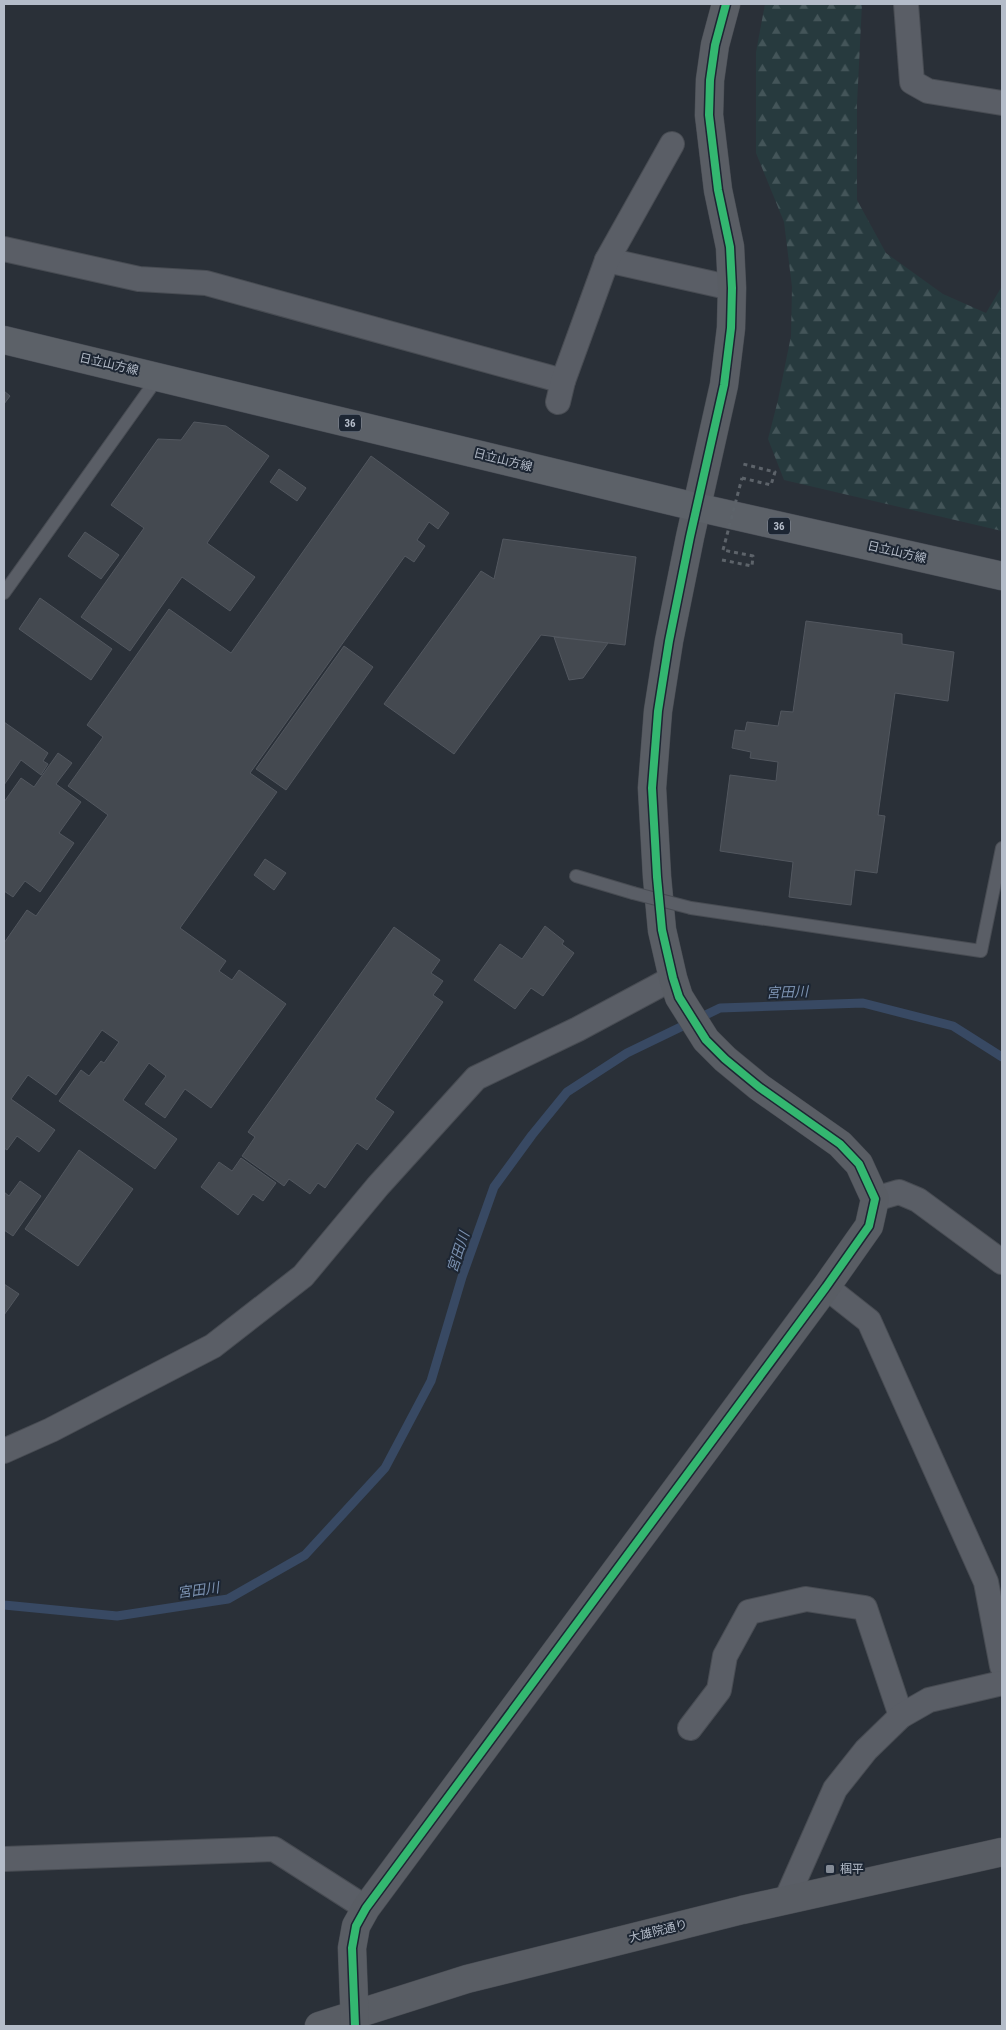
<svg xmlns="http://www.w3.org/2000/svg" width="1006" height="2030" font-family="'Roboto Condensed','Noto Sans JP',sans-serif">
<defs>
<pattern id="forest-firs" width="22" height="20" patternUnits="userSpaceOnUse" patternTransform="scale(1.25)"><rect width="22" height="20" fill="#273a3e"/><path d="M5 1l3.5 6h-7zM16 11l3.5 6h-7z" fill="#445559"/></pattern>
</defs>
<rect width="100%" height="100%" fill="#2a3038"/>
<polygon fill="url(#forest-firs)" points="765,4 862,4 857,104 857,200 886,253 943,294 986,313 1002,286 1002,531 784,480 768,439 778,400 791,336 792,287 784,222 756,153 756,52"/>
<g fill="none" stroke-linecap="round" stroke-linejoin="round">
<polyline stroke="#384963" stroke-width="9" points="4,1605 117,1616 228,1599 305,1555 385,1468 431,1381 462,1277 494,1187 532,1135 567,1092 627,1053 720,1008 863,1003 953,1026 1002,1057"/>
</g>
<g fill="#444950" stroke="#52575f">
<polygon points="4,391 10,396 4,404"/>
<polygon points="194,422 226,426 269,456 207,543 255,577 230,611 182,577 130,651 81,617 144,528 111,505 158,439 181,440"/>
<polygon points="371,456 449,513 438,529 429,522 417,540 425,546 414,562 405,556 250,773 277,792 180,928 226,961 219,971 232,980 239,970 286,1004 211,1108 185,1089 165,1118 145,1104 166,1076 149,1063 123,1100 177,1139 155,1169 59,1101 81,1070 89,1076 101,1061 104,1063 119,1042 102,1030 56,1095 28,1075 11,1099 55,1130 39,1152 17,1136 7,1150 4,1148 4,943 27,910 36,916 108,815 68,786 103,737 87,725 169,609 231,653"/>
<polygon points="279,469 306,488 297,501 270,482"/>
<polygon points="85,532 119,555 101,579 68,556"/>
<polygon points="503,539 636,557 625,645 541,635 454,754 384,704 481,571 494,579"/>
<polygon points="40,598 112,649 91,680 19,629"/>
<polygon points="806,621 902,634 902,644 954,652 948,701 895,693 878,815 885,816 877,873 855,870 851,905 789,897 793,862 720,851 730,775 776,781 778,762 750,758 751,752 732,748 735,730 745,731 747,722 778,726 781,711 793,712"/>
<polygon points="554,637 608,643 583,678 569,680"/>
<polygon points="344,646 373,667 286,790 256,769"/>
<polygon points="4,722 48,753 43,761 48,764 41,775 21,760 4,785"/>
<polygon points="58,753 72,763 56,784 81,802 59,833 74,843 40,892 25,881 13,897 4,891 4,802 21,778 34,787"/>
<polygon points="265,859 286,873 274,890 254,875"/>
<polygon points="545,926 564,941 562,944 574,953 543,996 531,988 515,1009 474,980 500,944 522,959"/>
<polygon points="394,927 440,960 431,973 443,981 433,995 443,1002 375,1099 394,1112 367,1150 357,1143 325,1188 318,1183 310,1194 289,1179 284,1186 242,1156 255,1137 248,1132"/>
<polygon points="79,1150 133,1189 78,1266 25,1229"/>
<polygon points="241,1158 276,1183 263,1201 253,1194 238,1215 201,1187 219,1162 232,1171"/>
<polygon points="20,1181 41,1196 13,1236 4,1230 4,1192 9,1196"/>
<polygon points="4,1284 19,1294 4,1315"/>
</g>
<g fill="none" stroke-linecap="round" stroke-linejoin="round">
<defs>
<g id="lane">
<polyline points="4,593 159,376"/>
<polyline points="576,876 633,893"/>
<polyline points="691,908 981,951 1002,848"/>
</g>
<g id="street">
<polyline points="906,4 912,82 928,91 1002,103"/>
<polyline points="4,249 139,279 206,283 563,381"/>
<polyline points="607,260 732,288"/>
<polyline points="558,402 563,381 607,260 672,144"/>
<polyline points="875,1199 899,1192 918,1200 1002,1262"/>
<polyline points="826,1287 869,1321 986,1582 1002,1666"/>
<polyline points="4,1451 51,1430 213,1346 303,1276 378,1186 476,1078 578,1029 673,978"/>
<polyline points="690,1728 719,1690 725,1656 749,1612 806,1599 865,1608 901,1716"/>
<polyline points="4,1859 274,1849 366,1908"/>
<polyline points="786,1900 835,1789 866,1750 901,1716 929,1700 1002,1683"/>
</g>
<g id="secondary">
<polyline points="319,2026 467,1979 742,1910 1002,1852"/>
<polyline points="355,2026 352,1948 356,1926 366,1908 826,1287 869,1226 875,1199 859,1164 840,1144 759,1087 725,1059 706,1040 679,997 673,978 662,930 657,877 652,788 658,711 669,641 690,537 724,385 731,328 732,288 730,247 718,190 709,115 710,80 715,45 726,4"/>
</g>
<polyline id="primary" points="4,340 696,507 1002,576"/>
</defs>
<use href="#lane" stroke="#484c53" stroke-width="14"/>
<use href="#street" stroke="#484c53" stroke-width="26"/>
<use href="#secondary" stroke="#484c53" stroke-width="29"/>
<use href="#primary" stroke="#484c55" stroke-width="29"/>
<g stroke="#5d636a" stroke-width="3" stroke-dasharray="4 4" stroke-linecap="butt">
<polyline points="742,478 771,485 775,472 743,464"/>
<polyline points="722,560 752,566 753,556 723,550"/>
</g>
<use href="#lane" stroke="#5a5e66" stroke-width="12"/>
<use href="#street" stroke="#5a5e66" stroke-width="24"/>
<use href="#secondary" stroke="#595d64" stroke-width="28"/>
<use href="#primary" stroke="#5c6168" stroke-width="28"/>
<defs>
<polyline id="lane-bridge" points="633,893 691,908"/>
</defs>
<use href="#lane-bridge" stroke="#484c53" stroke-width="14" stroke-linecap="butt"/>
<polyline stroke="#5d636a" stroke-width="3" stroke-dasharray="4 4" stroke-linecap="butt" points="723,550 742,478"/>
<use href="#lane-bridge" stroke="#5a5e66" stroke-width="12"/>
<defs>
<polyline id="cycleway" points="355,2026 352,1948 356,1926 366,1908 826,1287 869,1226 875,1199 859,1164 840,1144 759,1087 725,1059 706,1040 679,997 673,978 662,930 657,877 652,788 658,711 669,641 690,537 724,385 731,328 732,288 730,247 718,190 709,115 710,80 715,45 726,4"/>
</defs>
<use href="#cycleway" stroke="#1d2633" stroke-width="11"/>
<use href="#cycleway" stroke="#33b770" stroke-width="8"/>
</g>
<rect fill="#848b96" stroke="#1d2633" stroke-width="2" x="825" y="1864" width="10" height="10" rx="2.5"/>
<g text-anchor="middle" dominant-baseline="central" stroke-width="4" stroke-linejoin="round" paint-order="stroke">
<g fill="#1d2633" stroke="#878f9c" stroke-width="1">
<rect x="339" y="414.5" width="22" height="17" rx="4"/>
<rect x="768" y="517.5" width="22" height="17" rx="4"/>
</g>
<g font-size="11" font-weight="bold" fill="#b4bcc9">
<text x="350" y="423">36</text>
<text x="779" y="526">36</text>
</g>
<g font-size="12" fill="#b4bcc9" stroke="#1d2633">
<text transform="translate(109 364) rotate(13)">日立山方線</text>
<text transform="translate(503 460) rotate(14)">日立山方線</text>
<text transform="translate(897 552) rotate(13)">日立山方線</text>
<text transform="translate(658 1931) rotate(-14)">大雄院通り</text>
</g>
<g font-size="12" fill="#b4bcc9" stroke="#1d2633" text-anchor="start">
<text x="840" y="1869">椢平</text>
</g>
<g font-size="14" font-style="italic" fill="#7c92b1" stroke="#1d2633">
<text transform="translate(787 992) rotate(-2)">宮田川</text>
<text transform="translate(458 1252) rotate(-72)">宮田川</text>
<text transform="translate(198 1590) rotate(-8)">宮田川</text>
</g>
</g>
<rect width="1006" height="2030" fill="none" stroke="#b4bcc9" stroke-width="10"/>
</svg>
